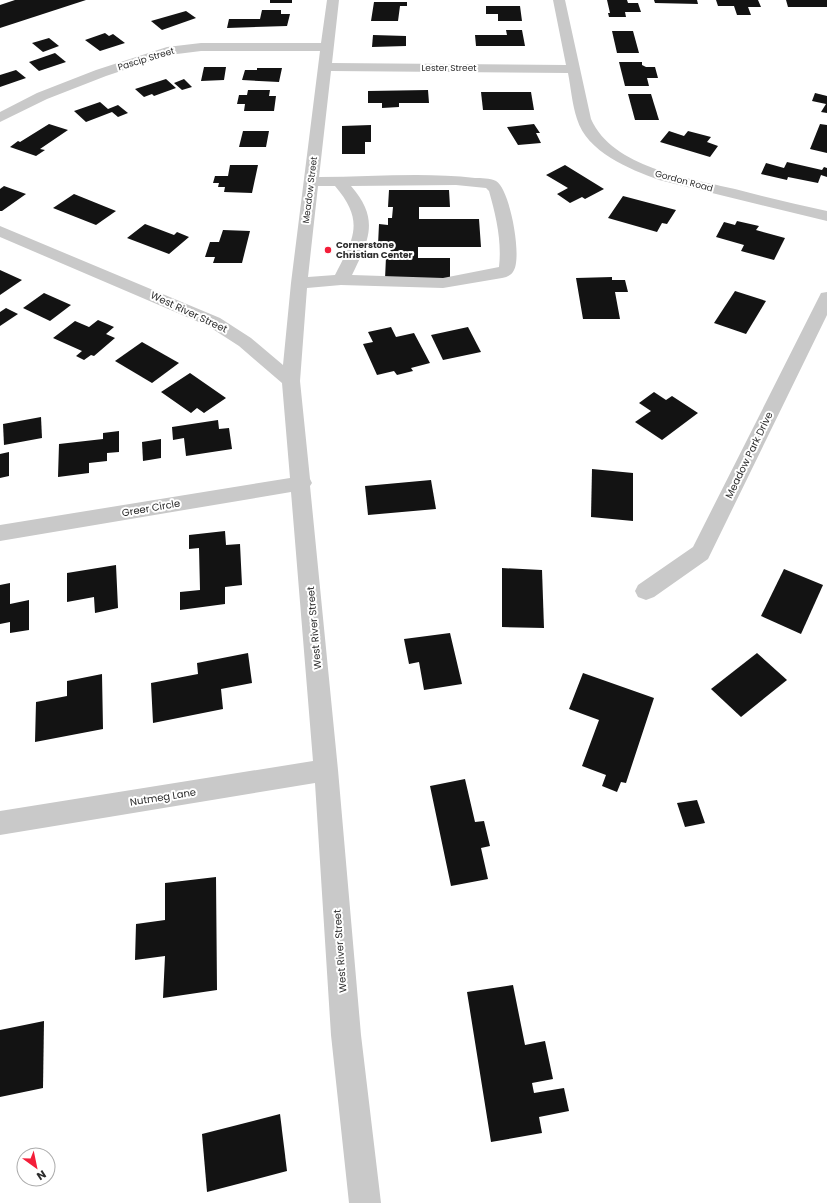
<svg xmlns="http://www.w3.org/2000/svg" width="827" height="1203" font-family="Poppins,sans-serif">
<rect width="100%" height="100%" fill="#fff"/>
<g fill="#131313">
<polygon points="15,0 86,0 0,28 0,5"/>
<rect x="270" y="0" width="22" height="3"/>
<polygon points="607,0 627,0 628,3 638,3 641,12 625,12 626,17 609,17 608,13 610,13"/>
<polygon points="654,0 697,0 698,4 655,3"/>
<polygon points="716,0 758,0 761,7 748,7 751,15 737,15 734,6 718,6"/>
<polygon points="786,0 827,0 827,7 788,7"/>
<polygon points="374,2 407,2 407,6 400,6 398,21 371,21"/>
<polygon points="520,6 522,21 498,21 498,14 486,14 486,6"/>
<polygon points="262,10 281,10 281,14 290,14 287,26 227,28 229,19 260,19"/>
<polygon points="186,11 196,18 162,30 151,21"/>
<polygon points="506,30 522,30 525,46 476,46 475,35 507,35"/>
<polygon points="612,31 633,31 639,53 617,53"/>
<polygon points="105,33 109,36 113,34 125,43 100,51 85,40"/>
<polygon points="373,35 406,36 406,46 372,47"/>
<polygon points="49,38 59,46 43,52 32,43"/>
<polygon points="55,53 66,62 39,71 29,62"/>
<polygon points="619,62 642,62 642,65 646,67 655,67 658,78 647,78 649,86 625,86"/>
<polygon points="204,67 226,67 224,80 201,81"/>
<polygon points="257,68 282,68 279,82 242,80 245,70 257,70"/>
<polygon points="16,70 26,78 0,87 0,75"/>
<polygon points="166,79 176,88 154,96 152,94 144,97 135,89"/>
<polygon points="184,79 192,87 182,90 174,83"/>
<polygon points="248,90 270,90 269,96 276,96 274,111 244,111 245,104 237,104 239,95 247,95"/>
<polygon points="428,90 429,103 399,103 399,107 382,108 382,103 368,103 368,91"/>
<polygon points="481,92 531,92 534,110 483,110"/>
<polygon points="815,93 827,96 827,113 821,112 826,104 812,101"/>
<polygon points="628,94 651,94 659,120 635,120"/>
<polygon points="100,102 108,109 118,105 128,113 118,117 112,112 86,122 74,111"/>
<polygon points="49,124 68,130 40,149 45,150 36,156 10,147 18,141 20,142"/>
<polygon points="534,124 540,133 536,133 541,143 518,145 507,127"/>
<polygon points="820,124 827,125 827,153 810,149"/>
<polygon points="371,125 371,142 365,142 365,154 342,154 342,126"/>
<polygon points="243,131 269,131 266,147 239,147"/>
<polygon points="669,131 684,136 688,131 711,137 707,142 718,146 710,157 660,142"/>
<polygon points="787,162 822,170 824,167 827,168 827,177 821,175 818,183 788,177 787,180 761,174 766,163 784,168"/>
<polygon points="230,165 258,165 252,193 224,192 225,187 218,187 219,183 213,183 215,176 228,176"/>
<polygon points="565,165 604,189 585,199 582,197 570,203 557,194 568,188 546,175"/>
<polygon points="4,186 26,194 2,211 0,211 0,189"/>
<polygon points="389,190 449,190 450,207 419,207 419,219 479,219 481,247 418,247 418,258 450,258 450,279 385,279 386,257 390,257 391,245 378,245 379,224 388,225 388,218 392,218 393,207 388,207"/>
<polygon points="74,194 116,211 96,225 53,208"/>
<polygon points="623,196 676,210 667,224 662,223 657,232 608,218"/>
<polygon points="737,221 759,226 756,230 785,238 774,260 741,251 744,245 716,237 724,222 735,225"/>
<polygon points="145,224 174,235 177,232 189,237 169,254 127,238"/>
<polygon points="223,230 250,231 242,263 213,263 215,257 205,257 210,242 219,242"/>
<polygon points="0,270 22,280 0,295"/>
<polygon points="612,277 612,280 625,280 628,292 615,292 620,319 583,319 576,278"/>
<polygon points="735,291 766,301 746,334 714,323"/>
<polygon points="44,293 71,305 50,321 23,308"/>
<polygon points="6,308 18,314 0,326 0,312"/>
<polygon points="98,320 114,327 106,334 115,338 94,356 91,355 84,360 76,356 82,351 53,338 75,321 89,327"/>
<polygon points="391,327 396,337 414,333 430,363 411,368 413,371 397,375 394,371 377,375 363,344 373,342 368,332"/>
<polygon points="468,327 481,352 443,360 431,335"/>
<polygon points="142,342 179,363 152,383 115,361"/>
<polygon points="190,373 226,398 204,413 197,408 191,413 161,392"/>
<polygon points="654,392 666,400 672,396 698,413 662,440 635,422 651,411 639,403"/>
<polygon points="41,417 42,438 4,445 3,424"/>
<polygon points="218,420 219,429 229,428 232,449 186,456 184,438 173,440 172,427"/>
<polygon points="119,431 119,452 107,453 107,461 89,463 89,473 58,477 59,444 103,439 103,433"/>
<polygon points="161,439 161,458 143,461 142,442"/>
<polygon points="9,452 9,476 0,478 0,454"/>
<polygon points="592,469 633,473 633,521 591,517"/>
<polygon points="431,480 436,509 368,515 365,486"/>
<polygon points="225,531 226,545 240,544 242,585 225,587 225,604 180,610 180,592 200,590 199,548 189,549 189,535"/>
<polygon points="116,565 118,608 95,613 94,597 67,602 67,573"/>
<polygon points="502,568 542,570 544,628 502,627"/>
<polygon points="784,569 823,585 801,634 761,616"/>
<polygon points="10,583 10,604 29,600 29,630 10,633 10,622 0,624 0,585"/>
<polygon points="450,633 462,684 424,690 419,662 409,664 404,639"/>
<polygon points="248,653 252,683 221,689 223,709 153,723 151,683 198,674 197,663"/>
<polygon points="757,653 787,680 741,717 711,689"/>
<polygon points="583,673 654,698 626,783 621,782 617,792 602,786 606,775 582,766 599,720 569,709"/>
<polygon points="102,674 103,729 35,742 36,702 67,696 67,681"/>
<polygon points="465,779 475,822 484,821 490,846 481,848 488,879 451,886 430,786"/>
<polygon points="697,800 705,823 685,827 677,803"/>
<polygon points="216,877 217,990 163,998 165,956 135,960 136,924 165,920 165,883"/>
<polygon points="513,985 525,1045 545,1041 553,1079 532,1083 534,1093 564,1088 569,1111 539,1117 542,1133 491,1142 467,992"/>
<polygon points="44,1021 43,1088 0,1097 0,1030"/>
<polygon points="280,1114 287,1171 207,1192 202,1134"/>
</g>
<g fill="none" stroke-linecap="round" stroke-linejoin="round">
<g fill="#c9c9c9" fill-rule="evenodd">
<path d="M 327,0 L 339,0 L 332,63 L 566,65 L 553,0 L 565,0 L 591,119 C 613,168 688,178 735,189 C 765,197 796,204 827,211 L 827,221 L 659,180 C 629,169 587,152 577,119 C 572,104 571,88 568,73 L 331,71 L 319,177 C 370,177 424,172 475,178 C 481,178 490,178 496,181 C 510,189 522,256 514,270 C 512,275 507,277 502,278 L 443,288 L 341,285 L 307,288 L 300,381 L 310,479 L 312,483 L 310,486 L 338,770 L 361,1035 L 381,1203 L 349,1203 L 331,1035 L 315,783 L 0,835 L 0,811 L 313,761 L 291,492 L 0,541 L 0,525 L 290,478 L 282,383 L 239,346 L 208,326 L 0,237 L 0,226 L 220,318 L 251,338 L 283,365 L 291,283 L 320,51 L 201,51 L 169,55 L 106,76 L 47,99 L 0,122 L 0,112 L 37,93 L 96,70 L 167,47 L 201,43 L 321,43 ZM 456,185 L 486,188 L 489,191 C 496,216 502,241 499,267 L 443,278 L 352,275 C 369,240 380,219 351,186 ZM 318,186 L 335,186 C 365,221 354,238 335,275 L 308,277 Z"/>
<polygon points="827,292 827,315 708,559 654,597 646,600 638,597 635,591 638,585 693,547 819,297 821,293"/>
</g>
</g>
<circle fill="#f31e39" stroke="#fff" stroke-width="1.5" cx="328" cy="250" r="4"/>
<g text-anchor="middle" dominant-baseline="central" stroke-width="4" stroke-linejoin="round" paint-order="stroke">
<g font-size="9" fill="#2c2c2c" stroke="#fff">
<text transform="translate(146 59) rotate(-17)">Pascip Street</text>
<text x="449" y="68">Lester Street</text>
<text transform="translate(684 181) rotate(15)">Gordon Road</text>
<text transform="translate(310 190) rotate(-83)">Meadow Street</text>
</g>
<g font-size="9" font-weight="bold" fill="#2c2c2c" stroke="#fff" text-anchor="start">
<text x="336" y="245">Cornerstone<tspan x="336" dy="10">Christian Center</tspan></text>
</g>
<g font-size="10" fill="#2c2c2c" stroke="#fff">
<text transform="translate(189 312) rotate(25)">West River Street</text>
<text transform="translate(749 455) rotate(-64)">Meadow Park Drive</text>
<text transform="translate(151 508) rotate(-10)">Greer Circle</text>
<text transform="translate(314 628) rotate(-95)">West River Street</text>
<text transform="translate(163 797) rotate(-9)">Nutmeg Lane</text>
<text transform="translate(340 951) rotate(-94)">West River Street</text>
</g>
</g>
<g transform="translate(36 1167) rotate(147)"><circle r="19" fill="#ffffff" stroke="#ababab"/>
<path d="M0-3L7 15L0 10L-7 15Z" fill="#f31e39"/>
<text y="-6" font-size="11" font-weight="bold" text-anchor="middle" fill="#2c2c2c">N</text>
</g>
</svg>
